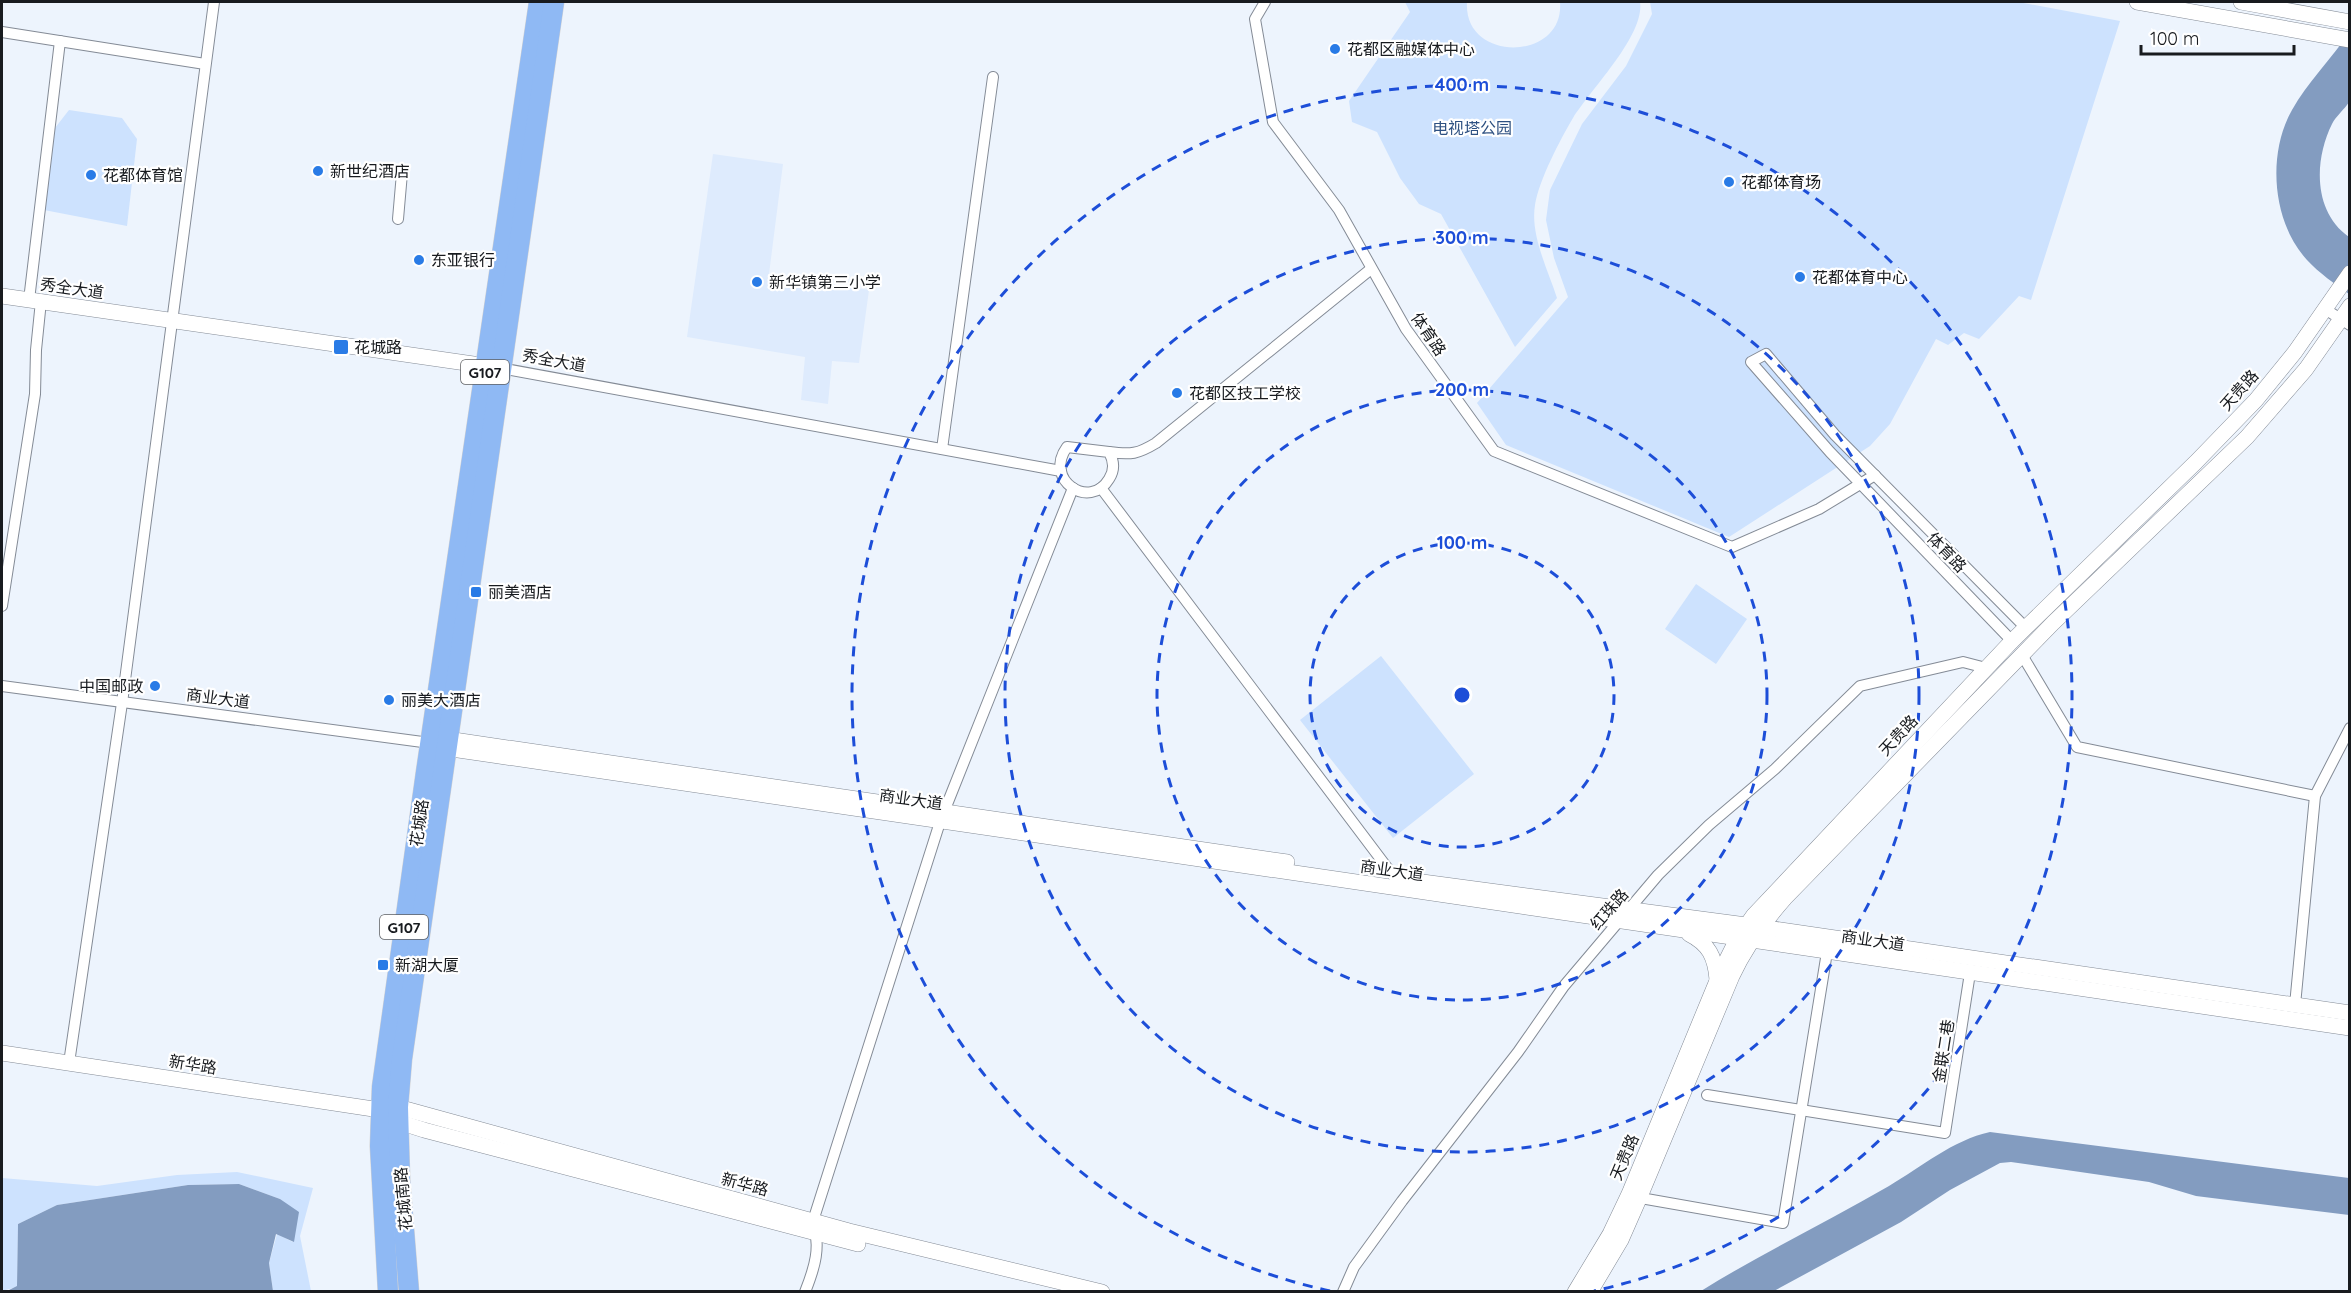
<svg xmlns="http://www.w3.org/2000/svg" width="2351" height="1293" font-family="Quicksand,'Noto Sans SC',sans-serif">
<rect width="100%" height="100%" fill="#edf4fd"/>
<polygon fill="#deebfd" points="713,154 783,164 769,274 869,290 859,363 832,361 828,404 801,400 805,357 687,337"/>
<g fill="#cde2fe">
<path d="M 1405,2 L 1467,2 C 1463,63 1565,62 1560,2 L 1640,2 C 1645,35 1591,89 1573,118 C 1560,140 1539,180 1535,205 C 1530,235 1548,270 1557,298 L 1515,347 L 1441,214 L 1419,204 L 1400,178 L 1377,132 L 1352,122 L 1349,101 L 1410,12 Z"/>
<polygon points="1650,2 2018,2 2120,21 2031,300 2019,296 1979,339 1964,333 1948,345 1936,339 1890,424 1870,446 1729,537 1506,445 1477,403 1568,297 1554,258 1546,220 1550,190 1582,124 1626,66 1652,14"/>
<polygon points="69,110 122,118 137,139 127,226 44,210 55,128"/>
<polygon points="1696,584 1747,619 1716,664 1665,629"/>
<polygon points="1381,656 1474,774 1393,838 1300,720"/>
<polygon points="237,1172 313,1188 300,1236 311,1291 273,1291 269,1263 277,1234 293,1242 280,1199 239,1184 188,1185 57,1205 18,1224 17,1287 2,1291 2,1178 97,1186 177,1175"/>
</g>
<g fill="#839cc0">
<path d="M 2349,33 C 2349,45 2351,95 2349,102 C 2344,110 2336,116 2332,124 C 2314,160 2313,212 2349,237 L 2349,294 C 2335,284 2319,273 2307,260 C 2272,222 2267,154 2292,110 C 2307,83 2331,59 2349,33 Z"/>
<path d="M 1990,1132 L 2349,1178 L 2349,1215 L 2196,1196 L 2149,1182 L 2011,1162 L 2000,1163 L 1950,1190 L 1901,1222 L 1774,1291 L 1701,1291 C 1762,1253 1827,1222 1889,1186 C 1921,1167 1953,1140 1990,1132 Z"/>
<polygon points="239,1184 280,1199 299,1212 294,1242 276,1234 269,1263 273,1291 7,1291 17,1286 18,1224 57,1205 188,1185"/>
</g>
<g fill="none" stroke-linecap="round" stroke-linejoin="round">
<defs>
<g id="street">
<polyline points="1265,2 1255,19 1273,122 1339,210 1406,329 1494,451 1732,547 1819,509 1875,475"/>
<polyline points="2,32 205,64"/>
<polyline points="398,219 402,173"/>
<polyline points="29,300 60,41"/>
<polyline points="2325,309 2350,325"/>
<polyline points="500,368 1061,471"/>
<path d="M 1067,447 L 1109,452 C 1114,461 1115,470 1109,479 C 1090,511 1043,480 1067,447 Z"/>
<polyline points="942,449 993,77"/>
<path d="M 1109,452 C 1131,455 1138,454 1156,443 L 1371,269"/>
<polyline points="1101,488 1401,886"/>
<polyline points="2,606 35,394 36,350 41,301"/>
<polyline points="2012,641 1830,452 1751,362 1766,354 1835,435 2026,628"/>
<polyline points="2022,655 2077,747 2315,796"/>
<polyline points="2,686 430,743"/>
<polyline points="2295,1005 2315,796 2350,728"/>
<polyline points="69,1063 122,703 214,2"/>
<polyline points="1707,1095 1945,1133 1970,973"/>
<polyline points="1635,1197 1783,1223 1827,952"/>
<path d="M 805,1292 C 815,1267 821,1247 813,1221 L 940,822 L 1073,488"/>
<polyline points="1343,1292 1354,1267 1402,1201 1518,1052 1564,986 1658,875 1709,825 1775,769 1860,686 1963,662 1986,668"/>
</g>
<g id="secondary">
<polyline points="2137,2 2350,40"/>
<polyline points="2241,2 2350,22"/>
<polyline points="2,296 494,367"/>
<polyline points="439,741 447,739 1287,862"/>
<polyline points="438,747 2350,1028"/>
<polyline points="1400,879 1746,925 2350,1013"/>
<path d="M 1689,934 C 1709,944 1715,957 1717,979"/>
<polyline points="2,1053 380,1110 398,1107 849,1231 1102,1292"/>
<polyline points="390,1117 399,1122 424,1130 858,1244"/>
<polyline points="1575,1292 1610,1234 1629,1194 1721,971 1737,939 1753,916 2012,641 2196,462 2256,400 2295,352 2350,273"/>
<path d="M 1590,1292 L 1621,1240 L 1639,1199 L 1732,976 C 1746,946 1763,923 1785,898 L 2053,623 L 2247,437 L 2306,369 L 2350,306"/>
</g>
<g id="highway">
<polyline points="388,1292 380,1146 382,1087 426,772 539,2"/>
<polyline points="409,1292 400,1180 398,1107 402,1059 554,2"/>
</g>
</defs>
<use href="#street" stroke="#848b96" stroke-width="12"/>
<use href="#secondary" stroke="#848b96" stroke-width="16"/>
<use href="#highway" stroke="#d1d1d2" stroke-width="21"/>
<use href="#street" stroke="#fff" stroke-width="10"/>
<use href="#secondary" stroke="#fff" stroke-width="15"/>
<use href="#highway" stroke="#8fb9f4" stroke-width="20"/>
</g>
<g fill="none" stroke="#1d4ed8" stroke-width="3" stroke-dasharray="10 8">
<circle cx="1462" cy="695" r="152"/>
<circle cx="1462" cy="695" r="305"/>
<circle cx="1462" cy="695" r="457"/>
<path d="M1330 1291A610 610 0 1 1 1594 1291"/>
</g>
<g fill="#297be6" stroke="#fff" stroke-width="2">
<circle cx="1335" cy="49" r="6"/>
<circle cx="318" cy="171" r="6"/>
<circle cx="91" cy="175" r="6"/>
<circle cx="1729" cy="182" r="6"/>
<circle cx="419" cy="260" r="6"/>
<circle cx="1800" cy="277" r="6"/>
<circle cx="757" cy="282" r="6"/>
<rect x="333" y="339" width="16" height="16" rx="3"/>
<circle cx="1177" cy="393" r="6"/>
<rect x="470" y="586" width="12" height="12" rx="3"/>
<circle cx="155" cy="686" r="6"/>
<circle cx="389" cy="700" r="6"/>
<rect x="377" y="959" width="12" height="12" rx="3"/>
</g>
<g text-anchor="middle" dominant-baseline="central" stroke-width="4.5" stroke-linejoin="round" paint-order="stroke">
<g fill="#fff" stroke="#5d5f62" stroke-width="1.5">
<rect x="461" y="360" width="48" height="24" rx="4.5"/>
<rect x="380" y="915" width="48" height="24" rx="4.5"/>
</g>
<g font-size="15" font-weight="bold" fill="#181b1f">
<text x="485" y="372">G107</text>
<text x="404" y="927">G107</text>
</g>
<g font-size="16" fill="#181b1f" stroke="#fff" text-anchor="start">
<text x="1347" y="49">花都区融媒体中心</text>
<text x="330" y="171">新世纪酒店</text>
<text x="103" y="175">花都体育馆</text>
<text x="1741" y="182">花都体育场</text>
<text x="431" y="260">东亚银行</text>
<text x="1812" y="277">花都体育中心</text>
<text x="769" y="282">新华镇第三小学</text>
<text x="354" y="347">花城路</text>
<text x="1189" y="393">花都区技工学校</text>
<text x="488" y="592">丽美酒店</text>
<text x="143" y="686" text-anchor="end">中国邮政</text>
<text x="401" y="700">丽美大酒店</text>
<text x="395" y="965">新湖大厦</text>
</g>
<g font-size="16" fill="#2e5182" stroke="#fff">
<text x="1472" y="128">电视塔公园</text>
</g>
<g font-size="16" fill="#181b1f" stroke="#fff">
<text transform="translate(72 288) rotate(8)">秀全大道</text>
<text transform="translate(1429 334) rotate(56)">体育路</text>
<text transform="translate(554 360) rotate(10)">秀全大道</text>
<text transform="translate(2239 390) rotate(-48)">天贵路</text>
<text transform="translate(1947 552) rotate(46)">体育路</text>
<text transform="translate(218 698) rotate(7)">商业大道</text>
<text transform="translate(1898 735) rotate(-47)">天贵路</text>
<text transform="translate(911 799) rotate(8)">商业大道</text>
<text transform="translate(419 823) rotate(-82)">花城路</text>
<text transform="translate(1392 870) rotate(8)">商业大道</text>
<text transform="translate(1609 909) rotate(-49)">红珠路</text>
<text transform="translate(1873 940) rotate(8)">商业大道</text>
<text transform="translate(1943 1051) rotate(-81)">金联二巷</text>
<text transform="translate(193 1064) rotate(9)">新华路</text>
<text transform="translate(1624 1157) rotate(-67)">天贵路</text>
<text transform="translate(745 1184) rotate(15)">新华路</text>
<text transform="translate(403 1199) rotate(-95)">花城南路</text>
</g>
</g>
<circle cx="1462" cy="695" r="9" fill="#1d4ed8" stroke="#fff" stroke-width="3"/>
<g font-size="18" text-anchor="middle" font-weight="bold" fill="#1d4ed8" stroke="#fff" stroke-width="4.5" stroke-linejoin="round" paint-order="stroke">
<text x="1462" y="91">400 m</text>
<text x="1462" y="244">300 m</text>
<text x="1462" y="396">200 m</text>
<text x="1462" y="549">100 m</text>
</g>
<rect width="2351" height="1293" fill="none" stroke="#181b1f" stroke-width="6"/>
<path d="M2141 45v9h153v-9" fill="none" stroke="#181b1f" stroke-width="3"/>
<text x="2150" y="45" font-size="18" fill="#181b1f" stroke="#ffffff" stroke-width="4.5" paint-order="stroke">100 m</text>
</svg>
